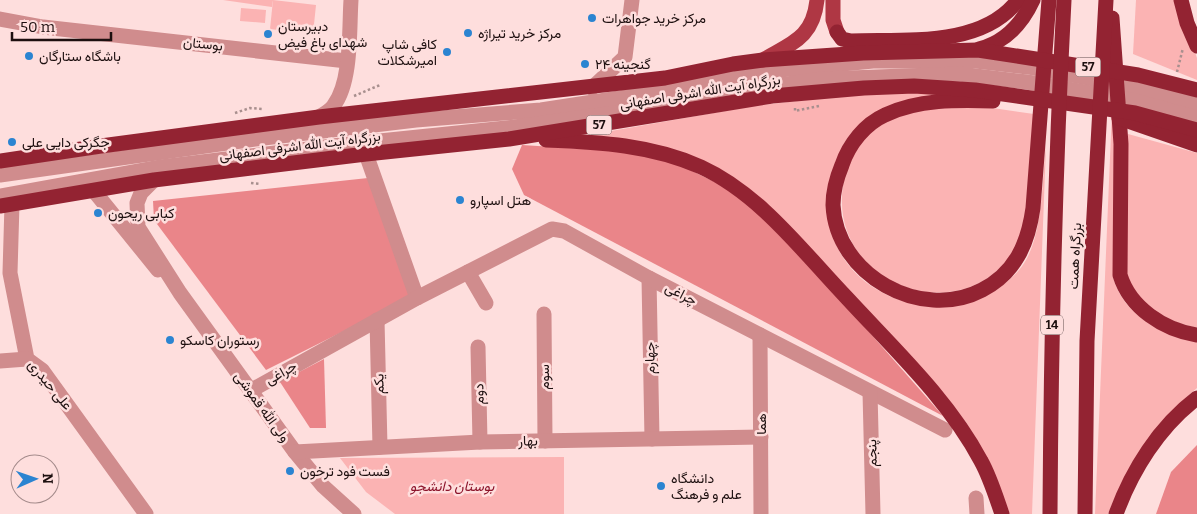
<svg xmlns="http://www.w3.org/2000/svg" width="1197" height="514" font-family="Bitter,Vazirmatn,serif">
<rect width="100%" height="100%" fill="#fededd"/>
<g fill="#fbb3b3">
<polygon points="223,0 273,0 272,7"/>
<polygon points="273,0 316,5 313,34 270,29"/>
<polygon points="1136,0 1176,0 1197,58 1197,80 1133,54"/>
<polygon points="241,8 266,10 265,23 240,21"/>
<path d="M 1115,39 L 1113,277 C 1123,315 1161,335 1197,341 L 1197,388 C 1156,422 1128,465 1108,514 L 1095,514 Z"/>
<path d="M 920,92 L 982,95 L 871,115 C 843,136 835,155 832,188 C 831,205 827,221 833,237 C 856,303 945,326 1000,287 C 1009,281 1020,271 1026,260 C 1043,230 1042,180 1046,146 L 1032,514 L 1009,514 L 997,479 L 966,422 L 747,188 L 722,170 L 698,158 L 577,137 L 753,106 L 849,95 Z"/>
<path d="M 979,106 L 1034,114 C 1033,145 1030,176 1026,208 C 1025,217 1025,229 1021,237 C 976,339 822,289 844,180 C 849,153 865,132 890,120 C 917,107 950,108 979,106 Z"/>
<polygon points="1128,134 1197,153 1197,328 1178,323 1158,313 1143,301 1126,278"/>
<polygon points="564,457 564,514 395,514 366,492 340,458"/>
</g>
<g fill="#ea8589">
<polygon points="522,145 648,153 684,167 727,188 758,213 826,283 943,416 524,195 512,169"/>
<polygon points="368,178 410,298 266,370 154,220 153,201"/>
<polygon points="324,359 326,428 310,428 280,382"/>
<polygon points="1197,445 1197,514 1156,514 1171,472"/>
</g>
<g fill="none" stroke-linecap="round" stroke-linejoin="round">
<g stroke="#a88f8e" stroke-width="2.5" stroke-dasharray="2.5 2.5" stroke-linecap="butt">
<polyline points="1177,72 1183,48"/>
<polyline points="354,96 380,85"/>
<polyline points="795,108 795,111 819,106"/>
<polyline points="235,113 250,108 263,109"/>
<polyline points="251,183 260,184"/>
</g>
<g stroke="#d08c8d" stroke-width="15">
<polyline points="0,19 43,27 347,61"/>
<polyline points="592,88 625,57 632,0"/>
<path d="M 319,117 C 324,114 331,110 334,105 C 352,81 349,29 351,0"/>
<polyline points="366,154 417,298"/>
<polyline points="0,175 248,140 416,120 541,110 665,91 748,73 873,61 976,61 1028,67 1136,87 1197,104"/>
<polyline points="154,180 141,193 137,203 138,227 180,293 295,452 323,486 354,514"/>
<polyline points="94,191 158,270"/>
<polyline points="0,196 161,167 341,145 515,127 664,106 753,89 822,79 959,74 1027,82 1136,101 1197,118"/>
<polyline points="12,204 10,273 27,359 42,370 146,514"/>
<polyline points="468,272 486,303"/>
<polyline points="649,278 652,439"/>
<polyline points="544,314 545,441"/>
<polyline points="377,320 380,447"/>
<polyline points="760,335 761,514"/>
<polyline points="478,347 480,442"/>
<polyline points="0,361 27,359"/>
<polyline points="250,391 417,298 552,229 564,231 649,278 945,430"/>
<polyline points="870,392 873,514"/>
<polyline points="295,452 480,442 761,437"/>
<polyline points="976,498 977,514"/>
</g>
<g stroke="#af3744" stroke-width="15">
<polyline points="833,0 833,20 837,32"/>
<path d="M 763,60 C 792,43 813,38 817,0"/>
</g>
<g stroke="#932332" stroke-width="15">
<polyline points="1181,0 1187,23 1197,46"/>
<path d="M 1112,18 L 1121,144 L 1120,275 C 1130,308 1164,330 1197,335"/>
<path d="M 837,32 L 842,39 L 851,41 C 904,39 982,48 1018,0"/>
<path d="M 979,49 C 1006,42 1022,24 1033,0"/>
<path d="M 993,101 C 958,100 918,99 885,115 C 865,124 849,144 842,165 C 837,177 833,192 833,205 C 836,275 921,322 982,290 C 1015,273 1028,244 1033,208 L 1049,0"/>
<polyline points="1119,118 1197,145"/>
<path d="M 546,140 C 599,142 652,145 701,167 C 760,194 803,252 847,298 C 894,349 948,399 981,461 C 990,477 996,497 1002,514"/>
<polyline points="0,161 101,146 319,117 665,78 733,64 763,60 863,53 978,50 1138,75 1197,90"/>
<polyline points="0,206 154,180 366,154 509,139 772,96 864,88 914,86 975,90 1135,113 1197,130"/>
<path d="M 1050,514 C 1051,342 1055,171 1064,0"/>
<polyline points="1085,514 1087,341 1106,0"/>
<path d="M 1116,514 C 1132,470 1159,427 1197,398"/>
</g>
</g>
<g fill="#2b84d1" stroke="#fededd" stroke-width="2">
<circle cx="592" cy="18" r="5"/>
<circle cx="468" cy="33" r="5"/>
<circle cx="268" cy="34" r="5"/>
<circle cx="447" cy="52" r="5"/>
<circle cx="29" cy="56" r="5"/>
<circle cx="585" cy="64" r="5"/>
<circle cx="12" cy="142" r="5"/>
<circle cx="460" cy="200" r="5"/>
<circle cx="98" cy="213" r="5"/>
<circle cx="170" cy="340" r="5"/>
<circle cx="290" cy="471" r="5"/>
<circle cx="661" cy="486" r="5"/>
</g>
<g text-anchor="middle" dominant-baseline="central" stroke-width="5" stroke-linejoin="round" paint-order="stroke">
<g fill="#fededd" stroke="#604d4d" stroke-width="1">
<rect x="1075.5" y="57.5" width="25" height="19" rx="4"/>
<rect x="586.5" y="115.5" width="25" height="19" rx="4"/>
<rect x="1041" y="315.5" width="22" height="19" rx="4"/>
</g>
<g font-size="12" font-weight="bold" fill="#1d0f0f">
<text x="1088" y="67">57</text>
<text x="599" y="125">57</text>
<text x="1052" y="325">14</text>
</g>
<g font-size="14" fill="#1d0f0f" stroke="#fededd" text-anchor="start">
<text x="602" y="18">مرکز خرید جواهرات</text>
<text x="278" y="26">دبیرستان<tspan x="278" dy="16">شهدای باغ فیض</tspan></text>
<text x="478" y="33">مرکز خرید تیراژه</text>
<text x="437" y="44" text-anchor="end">کافی شاپ<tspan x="437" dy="16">امیرشکلات</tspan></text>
<text x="39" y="56">باشگاه ستارگان</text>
<text x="595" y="64">گنجینه ۲۴</text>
<text x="22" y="142">جگرکی دایی علی</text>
<text x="470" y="200">هتل اسپارو</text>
<text x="108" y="213">کبابی ریحون</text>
<text x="180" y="340">رستوران کاسکو</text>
<text x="300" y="471">فست فود ترخون</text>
<text x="671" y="478">دانشگاه<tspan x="671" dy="16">علم و فرهنگ</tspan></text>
</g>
<g font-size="14" fill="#1d0f0f" stroke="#fededd">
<text transform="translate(203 44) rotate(6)">بوستان</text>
<text transform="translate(700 92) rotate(-9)">بزرگراه آیت الله اشرفی اصفهانی</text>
<text transform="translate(300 146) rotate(-7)">بزرگراه آیت الله اشرفی اصفهانی</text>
<text transform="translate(1075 256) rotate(-87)">بزرگراه همت</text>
<text transform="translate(681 294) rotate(27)">چراغی</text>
<text transform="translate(650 358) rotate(-91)">چهارم</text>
<text transform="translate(281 373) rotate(-29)">چراغی</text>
<text transform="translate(544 377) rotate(-90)">سوم</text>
<text transform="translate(379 384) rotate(-91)">یکم</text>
<text transform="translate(50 385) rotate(50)">علی حیدری</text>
<text transform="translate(479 394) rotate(-91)">دوم</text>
<text transform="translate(262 407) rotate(54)">ولی الله قموشی</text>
<text transform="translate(761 424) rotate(-90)">هما</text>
<text transform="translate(528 441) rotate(-1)">بهار</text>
<text transform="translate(872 453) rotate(-91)">پنجم</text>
</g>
<g font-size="14" font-style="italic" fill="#8c132a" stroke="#fededd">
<text x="452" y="486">بوستان دانشجو</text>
</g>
</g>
<g transform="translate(35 479) rotate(88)"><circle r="24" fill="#fededd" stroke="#a48b8b"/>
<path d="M0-4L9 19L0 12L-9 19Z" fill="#2b84d1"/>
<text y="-8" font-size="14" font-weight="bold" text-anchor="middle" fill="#1d0f0f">N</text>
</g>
<path d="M12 32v8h99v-8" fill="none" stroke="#1d0f0f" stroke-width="2.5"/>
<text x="20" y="32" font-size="15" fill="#1d0f0f" stroke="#fededd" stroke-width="4" paint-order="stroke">50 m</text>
</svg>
